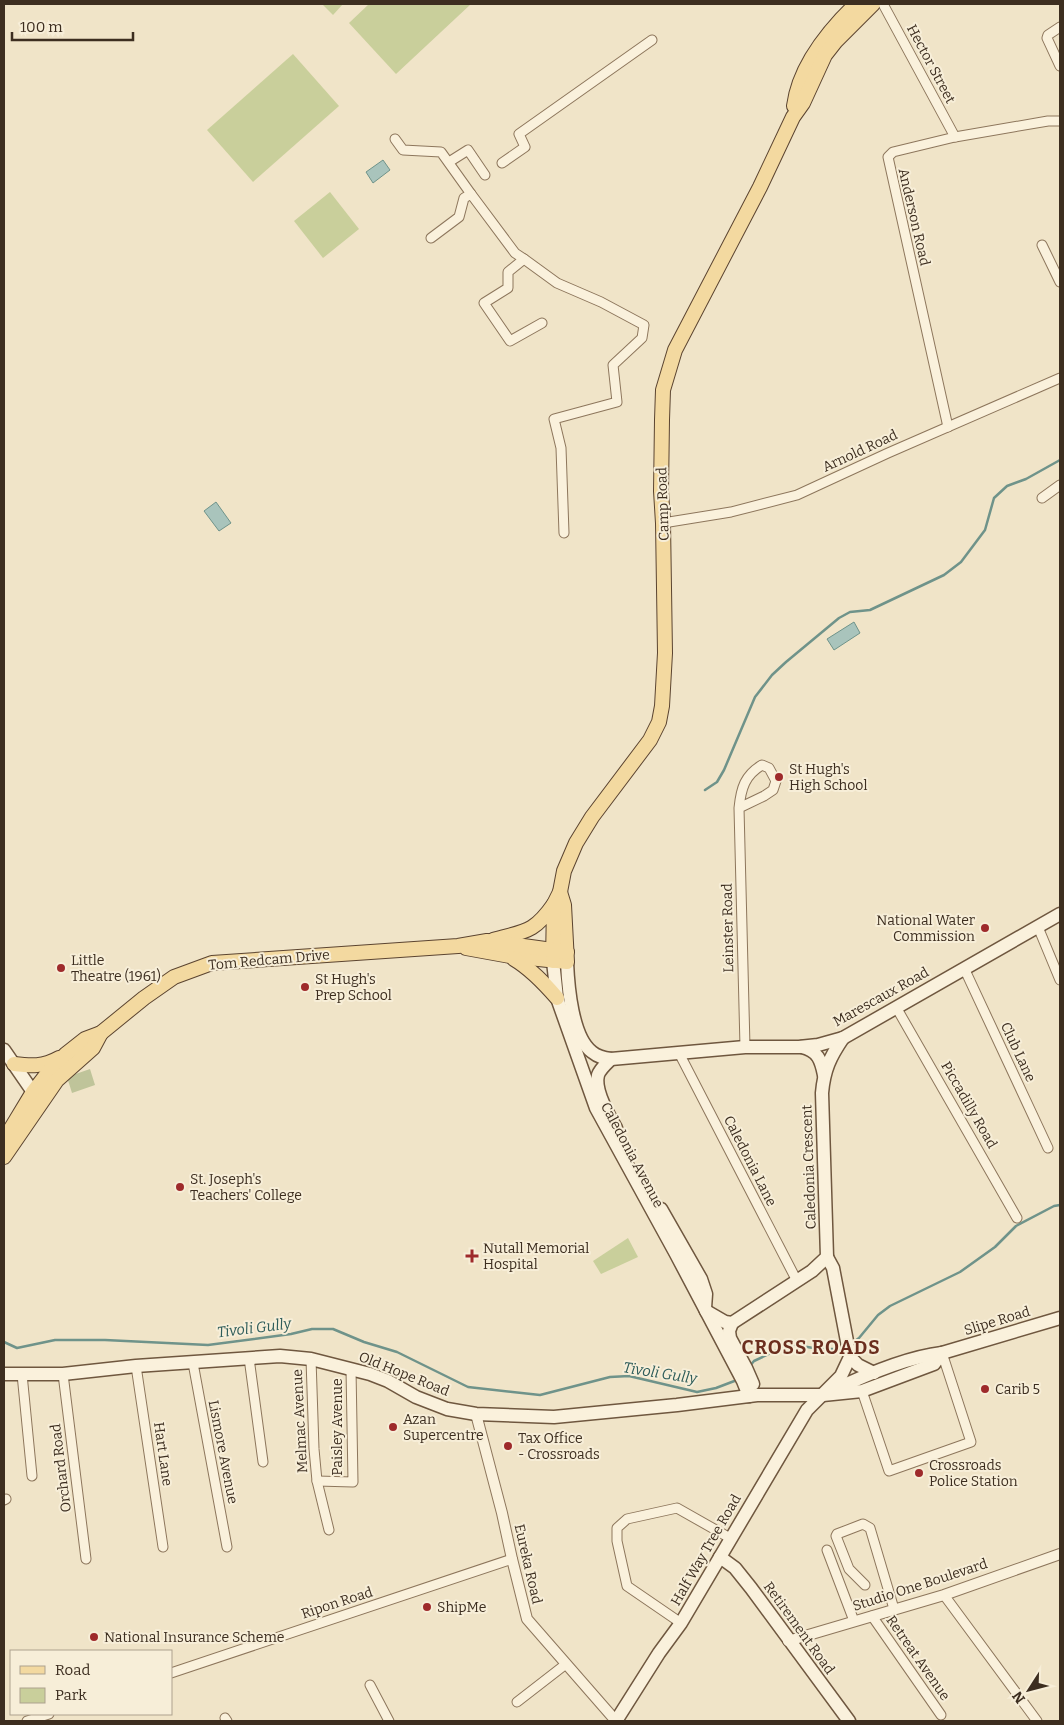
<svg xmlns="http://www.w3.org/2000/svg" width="1064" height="1725" font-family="Bitter,serif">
<rect width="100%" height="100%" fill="#f0e4c8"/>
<g fill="#c9cf9b">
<polygon points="322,4 343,4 333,15"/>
<polygon points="369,4 471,4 396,74 349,23"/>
<polygon points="293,54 339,106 253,182 207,130"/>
<polygon points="330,192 359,229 323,258 294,221"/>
<polygon points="628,1238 638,1257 601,1274 593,1261"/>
</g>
<polygon fill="#bfc49a" points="90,1069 95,1085 72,1093 67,1077"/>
<g fill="#a9c4bc" stroke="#6f938a">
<polygon points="383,160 390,170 373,183 366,172"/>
<polygon points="216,502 231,523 219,531 204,511"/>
<polygon points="854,622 860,633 834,650 827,639"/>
</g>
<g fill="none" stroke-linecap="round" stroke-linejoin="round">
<g stroke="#6f938a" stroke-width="2.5">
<polyline points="705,790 717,782 724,770 755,697 772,675 786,662 839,618 850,612 870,610 944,575 961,562 985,530 994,498 1007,486 1026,479 1060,460"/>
<polyline points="4,1342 17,1348 55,1340 105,1340 208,1345 291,1334 312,1329 333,1329 364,1342 397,1352 468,1387 540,1395 610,1377 629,1376 697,1392 716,1388 737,1380"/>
<polyline points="851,1344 859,1338 878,1315 890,1306 960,1272 995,1247 1016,1226 1054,1206 1060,1205"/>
<polyline points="749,1367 754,1361 790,1344 819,1349 842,1349 844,1348"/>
</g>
<defs>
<g id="minor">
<polyline points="883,4 955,137"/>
<polyline points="1060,27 1048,35 1047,38 1060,66"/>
<polyline points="395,139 403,150 441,152 471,194"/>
<polyline points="449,162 468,150 485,175"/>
<polyline points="502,163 525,147 519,134 652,40"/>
<polyline points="431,238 459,217 464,198 471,194 515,253 524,259"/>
<polyline points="1042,245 1060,282"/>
<polyline points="542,323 510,341 484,303 508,288 508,272 524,259 557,283 601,302 644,325 642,338 613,365 617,402 554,419 561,448 564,533"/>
<polyline points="948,427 888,157 893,152 955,137 1048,121 1060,121"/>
<polyline points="1042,498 1060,485"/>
<polyline points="663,523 731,512 797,495 888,453 1060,378"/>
<path d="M 739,808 L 764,796 L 773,790 L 776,781 L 769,768 L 762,765 C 745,775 741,788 739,808 L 745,1047"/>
<polyline points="1038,927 1060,980"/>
<polyline points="964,968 1048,1148"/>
<polyline points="896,1007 1017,1218"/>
<polyline points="679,1053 797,1281"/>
<polyline points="249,1358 263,1462"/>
<polyline points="311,1359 314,1449 317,1481 329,1530"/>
<polyline points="193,1363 227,1547"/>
<polyline points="136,1366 163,1547"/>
<polyline points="22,1374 32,1476"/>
<polyline points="63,1374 86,1559"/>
<polyline points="862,1391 889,1471 971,1442 942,1353"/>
<polyline points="317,1481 353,1482 351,1369"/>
<polyline points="4,1500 6,1499"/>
<polyline points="827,1550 854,1621"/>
<polyline points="865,1585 849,1569 836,1536 837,1534 863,1524 870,1528 894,1609"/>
<polyline points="944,1595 1037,1721"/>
<polyline points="872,1616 941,1715"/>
<polyline points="681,1623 627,1586 617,1541 617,1528 627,1519 677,1508 730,1538"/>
<polyline points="171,1673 512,1559"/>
<polyline points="370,1685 389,1721"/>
<polyline points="517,1702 566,1664"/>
<polyline points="225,1718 227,1721"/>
<polyline points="27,1721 49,1714"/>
</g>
<g id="tertiary">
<polyline points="476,1414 502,1513 512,1559 527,1619 616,1721"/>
<polyline points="788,1641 944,1595 1060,1554"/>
</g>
<g id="secondary">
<polyline points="553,961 557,998 596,1108 676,1254 743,1381 749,1396"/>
<path d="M 567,962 C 568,986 572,1037 592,1052 C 598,1057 604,1058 611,1059 L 745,1047 L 799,1047 L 818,1045 L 843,1038 L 1060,914"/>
<path d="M 802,1047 C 818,1051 821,1060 824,1075"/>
<polyline points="4,1050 33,1092 41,1098"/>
<path d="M 611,1059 C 606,1064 600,1069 598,1075 C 594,1089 609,1116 616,1128"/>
<polyline points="661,1209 701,1279 706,1294 705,1308"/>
<path d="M 706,1311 L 725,1322 L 732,1323 L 812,1271 L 827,1257 L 822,1093 C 824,1070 830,1057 843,1038"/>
<polyline points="732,1323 729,1331 730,1338 746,1368 753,1384"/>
<polyline points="850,1357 858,1365 874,1373"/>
<polyline points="4,1374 63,1374 136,1366 280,1356 311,1359 370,1374 388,1381 416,1397 447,1409 476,1414 554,1417 677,1405 757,1395 823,1395 862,1391 934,1364 942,1353"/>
<path d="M 832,1391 C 863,1376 908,1357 942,1353 L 1060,1318"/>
<polyline points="720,1557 735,1568 751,1588 849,1721"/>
<polyline points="616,1721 659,1653 681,1623 807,1410 841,1376 850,1357 833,1268 827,1257"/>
</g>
<g id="primary">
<path d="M 794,106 C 799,67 829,30 856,4"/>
<path d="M 493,940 C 525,931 534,933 554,904"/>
<polyline points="466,948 510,956 567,962 564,905 560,892"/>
<path d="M 514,959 C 531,969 544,983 557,998"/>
<polyline points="553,961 554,904 560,892 564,871 576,843 592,817 650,740 659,722 662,706 665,653 663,523 661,491 662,420 663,390 675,350 760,187 793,117 803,103 825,55 836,41 873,4"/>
<path d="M 14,1064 C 31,1066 43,1067 59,1058"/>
<polyline points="4,1140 33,1092 50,1070 66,1054 85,1039 101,1033 144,998 174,977 212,963 458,946 487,941 567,952"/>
<polyline points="4,1157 57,1080 93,1048 101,1033"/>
</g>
</defs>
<use href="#minor" stroke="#8d765c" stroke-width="11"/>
<use href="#tertiary" stroke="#8d765c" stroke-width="12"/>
<use href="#secondary" stroke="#6f573f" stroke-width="15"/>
<use href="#primary" stroke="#5b4430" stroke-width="16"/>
<use href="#minor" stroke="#faf1dc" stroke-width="9"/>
<use href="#tertiary" stroke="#faf1dc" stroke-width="10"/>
<use href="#secondary" stroke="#faf1dc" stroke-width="12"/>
<use href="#primary" stroke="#f3d9a0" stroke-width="14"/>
</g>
<g fill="#9e2a2b" stroke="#f7eed8" stroke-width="2">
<circle cx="779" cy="777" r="5"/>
<circle cx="985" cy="928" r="5"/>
<circle cx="61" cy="968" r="5"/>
<circle cx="305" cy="987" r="5"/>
<circle cx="180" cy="1187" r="5"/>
<path d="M469.5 1248.5h5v5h5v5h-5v5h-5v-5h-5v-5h5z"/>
<circle cx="985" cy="1389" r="5"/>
<circle cx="393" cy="1427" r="5"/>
<circle cx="508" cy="1446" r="5"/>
<circle cx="919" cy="1473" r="5"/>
<circle cx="427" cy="1607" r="5"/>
<circle cx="94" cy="1637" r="5"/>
</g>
<g text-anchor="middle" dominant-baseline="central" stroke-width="4" stroke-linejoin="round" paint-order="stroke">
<g font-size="14" fill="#3d2e20" stroke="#f7eed8">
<text transform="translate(931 64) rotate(62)">Hector Street</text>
<text transform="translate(914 217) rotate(77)">Anderson Road</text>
<text transform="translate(860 451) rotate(-25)">Arnold Road</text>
<text transform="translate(663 504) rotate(-92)">Camp Road</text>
<text transform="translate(728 928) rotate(-91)">Leinster Road</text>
<text transform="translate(269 960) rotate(-5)">Tom Redcam Drive</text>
<text transform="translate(881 997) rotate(-29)">Marescaux Road</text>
<text transform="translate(1018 1052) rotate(65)">Club Lane</text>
<text transform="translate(969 1105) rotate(60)">Piccadilly Road</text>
<text transform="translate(632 1155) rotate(62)">Caledonia Avenue</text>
<text transform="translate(750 1161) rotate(63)">Caledonia Lane</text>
<text transform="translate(809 1167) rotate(-92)">Caledonia Crescent</text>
<text transform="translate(997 1321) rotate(-17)">Slipe Road</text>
<text transform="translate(404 1374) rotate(22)">Old Hope Road</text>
<text transform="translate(300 1421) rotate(-93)">Melmac Avenue</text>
<text transform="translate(337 1427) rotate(-90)">Paisley Avenue</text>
<text transform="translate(223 1452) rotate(79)">Lismore Avenue</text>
<text transform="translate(163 1454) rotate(82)">Hart Lane</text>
<text transform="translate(61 1468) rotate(-97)">Orchard Road</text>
<text transform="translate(706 1550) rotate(-60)">Half Way Tree Road</text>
<text transform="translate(528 1564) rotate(77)">Eureka Road</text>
<text transform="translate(920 1585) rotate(-18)">Studio One Boulevard</text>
<text transform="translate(337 1603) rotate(-18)">Ripon Road</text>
<text transform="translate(799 1628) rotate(54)">Retirement Road</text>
<text transform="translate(918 1658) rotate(55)">Retreat Avenue</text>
</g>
<g font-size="14" fill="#3d2e20" stroke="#f7eed8" text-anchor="start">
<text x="789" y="769">St Hugh's<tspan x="789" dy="16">High School</tspan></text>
<text x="975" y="920" text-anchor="end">National Water<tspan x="975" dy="16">Commission</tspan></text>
<text x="71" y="960">Little<tspan x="71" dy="16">Theatre (1961)</tspan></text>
<text x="315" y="979">St Hugh's<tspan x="315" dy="16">Prep School</tspan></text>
<text x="190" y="1179">St. Joseph's<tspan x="190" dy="16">Teachers' College</tspan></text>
<text x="483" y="1248">Nutall Memorial<tspan x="483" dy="16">Hospital</tspan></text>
<text x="995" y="1389">Carib 5</text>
<text x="403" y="1419">Azan<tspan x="403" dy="16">Supercentre</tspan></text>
<text x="518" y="1438">Tax Office<tspan x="518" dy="16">- Crossroads</tspan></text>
<text x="929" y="1465">Crossroads<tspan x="929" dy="16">Police Station</tspan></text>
<text x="437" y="1607">ShipMe</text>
<text x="104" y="1637">National Insurance Scheme</text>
</g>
<g font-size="15" font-style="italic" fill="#2f5d5a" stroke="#f7eed8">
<text transform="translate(254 1328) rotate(-7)">Tivoli Gully</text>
<text transform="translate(660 1373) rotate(9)">Tivoli Gully</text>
</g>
<g font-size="19" font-weight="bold" letter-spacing="1" fill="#6b2e1e" stroke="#f7eed8">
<text x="811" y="1347">CROSS ROADS</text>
</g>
</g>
<rect width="1064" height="1725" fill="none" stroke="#3d2e20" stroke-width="10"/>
<rect x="10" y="1650" width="162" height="65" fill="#f7eed8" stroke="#ada18e"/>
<rect x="20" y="1666" width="25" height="8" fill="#f3d9a0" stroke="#ada18e"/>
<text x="55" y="1675" font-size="15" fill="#3d2e20">Road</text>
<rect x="20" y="1688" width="25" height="15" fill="#c9cf9b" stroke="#ada18e"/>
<text x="55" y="1700" font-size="15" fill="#3d2e20">Park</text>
<g transform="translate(1029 1690) rotate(234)" stroke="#f7eed8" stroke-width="4" paint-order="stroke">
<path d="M0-4L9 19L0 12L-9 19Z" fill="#3d2e20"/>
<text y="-8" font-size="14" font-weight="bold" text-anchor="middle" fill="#3d2e20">N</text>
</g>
<path d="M12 32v8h121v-8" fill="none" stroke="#3d2e20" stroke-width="2.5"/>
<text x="20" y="32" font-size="15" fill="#3d2e20" stroke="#f7eed8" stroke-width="4" paint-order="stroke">100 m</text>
</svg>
